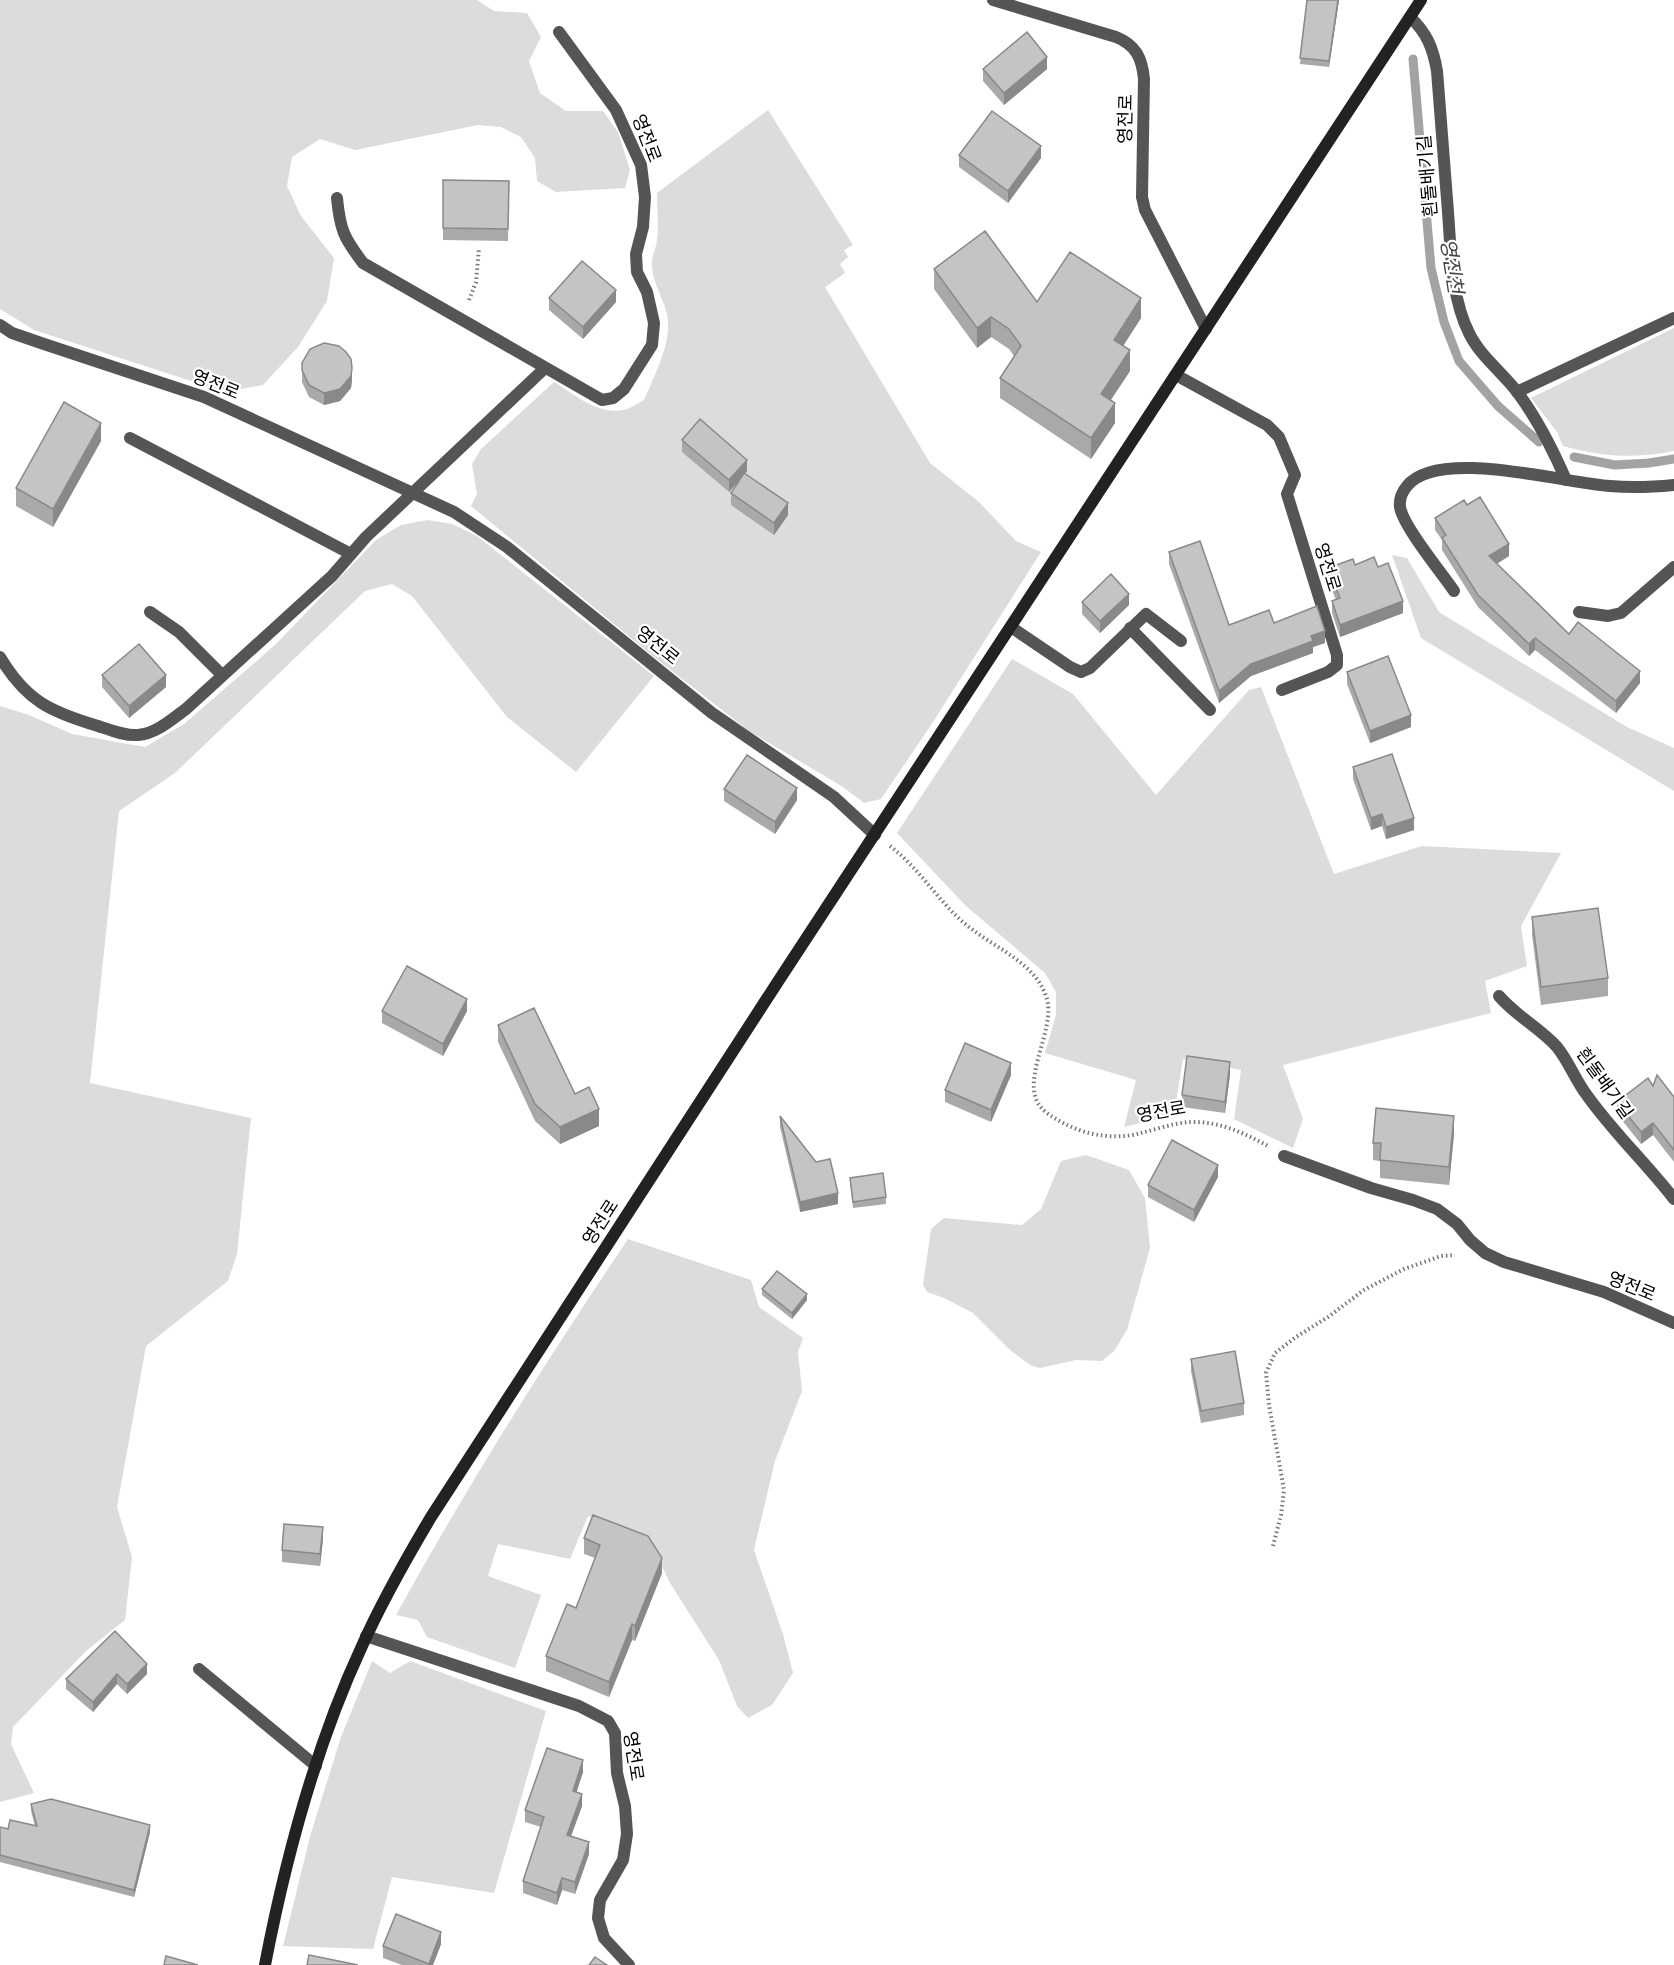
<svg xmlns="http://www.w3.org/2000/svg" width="1674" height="1965" font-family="'Work Sans','Noto Sans KR',sans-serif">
<rect width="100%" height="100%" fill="#fff"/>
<g fill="#dcdcdc">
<polygon points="0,0 477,0 494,11 527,13 541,37 529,61 540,93 566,111 603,111 618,132 630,170 625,188 556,192 537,181 535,158 521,137 501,127 478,125 355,150 320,139 292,157 287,186 301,216 334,258 327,301 298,347 263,385 225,392 34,330 0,309"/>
<path d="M 768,110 L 853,245 L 844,250 L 848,257 L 840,264 L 845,273 L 825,287 L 930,463 L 979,502 L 1016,541 L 1041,552 L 933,722 L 881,799 L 864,803 L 843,787 L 749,731 L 654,657 L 471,506 L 477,494 L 472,464 L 481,449 L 554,382 C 574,394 598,415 623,410 C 630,409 638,403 644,400 C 654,376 670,347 668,320 C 666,301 653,286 652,267 C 651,258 656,249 657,240 C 659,224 657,209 657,193 Z"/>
<path d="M 1674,328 L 1674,451 C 1633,459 1603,457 1563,446 L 1557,432 L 1531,398 Z"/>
<polygon points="427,520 452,524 477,536 654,676 576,772 507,717 412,596 392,584 365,591 175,773 119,811 90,1083 251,1118 237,1254 228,1281 146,1346 117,1507 132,1557 125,1620 86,1651 13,1727 11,1744 34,1793 0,1802 0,706 29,715 72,734 145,747 184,724 276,644 376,540 401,525"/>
<polygon points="1392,555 1407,558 1439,612 1627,727 1674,748 1674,791 1421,638"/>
<polygon points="1012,659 1073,694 1156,795 1249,690 1261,687 1334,874 1422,846 1561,853 1521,926 1527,966 1485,981 1491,1013 1283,1065 1303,1119 1293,1148 1234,1119 1241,1070 1183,1059 1174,1115 1124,1127 1136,1080 1045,1053 1056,1015 1056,992 1045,973 966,906 897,833"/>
<polygon points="1086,1155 1129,1170 1145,1198 1150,1248 1127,1330 1114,1351 1102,1361 1076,1360 1040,1368 1030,1365 1010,1350 973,1313 944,1298 927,1292 923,1285 931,1229 944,1218 1022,1225 1041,1209 1061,1161"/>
<path d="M 628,1239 L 751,1280 L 759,1307 L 803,1338 L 798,1352 L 802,1391 L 775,1461 L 754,1550 L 783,1634 L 793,1673 L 772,1705 L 748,1718 L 737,1706 L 719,1660 L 670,1583 L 651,1543 L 588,1516 L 570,1559 L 498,1544 L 488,1576 L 541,1595 L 515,1668 L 427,1637 L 418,1620 L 396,1615 C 467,1486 546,1361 628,1239 Z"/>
<polygon points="372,1661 390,1673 410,1661 546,1711 494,1893 392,1877 373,1949 283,1946 311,1833 341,1737"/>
</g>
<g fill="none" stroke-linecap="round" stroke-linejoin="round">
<g stroke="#a3a3a3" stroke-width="9">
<polyline points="1413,59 1431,268 1444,322 1459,361 1498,406 1539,442"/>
<polyline points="1574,457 1615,465 1649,463 1674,459"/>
</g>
<g stroke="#777" stroke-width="4" stroke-dasharray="1.5 3" stroke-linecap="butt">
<polyline points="469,300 476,282 479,248"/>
<path d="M 890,846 C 922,870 941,907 973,930 C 999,950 1034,963 1046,996 C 1059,1030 1012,1088 1047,1113 C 1073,1132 1106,1141 1137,1134 C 1154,1130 1173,1123 1190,1122 C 1219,1121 1244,1133 1268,1146"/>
<polyline points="1273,1546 1281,1515 1284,1490 1269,1405 1266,1373 1275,1353 1296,1337 1328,1317 1364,1290 1404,1269 1441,1256 1455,1255"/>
</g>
<g stroke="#555" stroke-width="12">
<path d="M 993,0 L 1116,37 C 1136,45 1142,58 1144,79 L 1142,197 L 1145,210 L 1206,329"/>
<path d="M 1410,17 C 1427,33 1433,48 1437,71 C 1441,118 1444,165 1448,212 C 1451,251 1451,297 1469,333 C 1480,356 1502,372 1518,393 C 1538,420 1553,450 1566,480"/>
<path d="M 337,198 C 340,230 344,238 363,263 L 602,400 L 613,398 L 624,389 L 652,345 L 654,323 L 647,292 L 637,272 L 636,254 L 643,227 L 645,197 L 641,165 L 616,110 L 559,32"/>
<polyline points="0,325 12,333 44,344 204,397 454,512 507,547 712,713 834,797 875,835"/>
<polyline points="1176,375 1267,425 1279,437 1295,475 1287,494 1337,655 1337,665 1328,672 1282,690"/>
<polyline points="1517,392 1674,318"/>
<polyline points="130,438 351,554"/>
<path d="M 1454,591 C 1441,572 1403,526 1400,507 C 1399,499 1402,492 1407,486 C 1438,447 1564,483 1610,486 C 1632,488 1653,487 1674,485"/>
<polyline points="150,612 179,632 222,675"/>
<polyline points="1579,612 1608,616 1621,613 1674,567"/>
<polyline points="1011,627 1070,667 1081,672 1090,668 1146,614 1181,641"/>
<polyline points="1130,628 1210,710"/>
<path d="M 0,657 C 26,701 51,712 98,726 C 110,730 125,736 138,735 C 156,734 172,719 186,709 L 332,576 L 366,537 L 545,368"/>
<path d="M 1499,996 C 1516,1016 1540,1028 1557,1047 C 1569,1062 1575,1079 1586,1094 C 1612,1131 1646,1163 1674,1199"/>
<polyline points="1284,1156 1371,1188 1413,1200 1437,1209 1457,1224 1470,1240 1485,1253 1504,1262 1604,1292 1674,1323"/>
<polyline points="366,1636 579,1706 608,1721 615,1733 617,1773 625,1806 627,1834 623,1860 600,1900 598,1918 604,1938 629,1965"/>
<polyline points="199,1669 316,1766"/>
</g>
<path stroke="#222" stroke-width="12" d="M 265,1965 C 286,1856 315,1747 362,1646 C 382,1601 406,1559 431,1517 L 779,980 L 1421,0"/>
</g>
<g fill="#a9a9a9">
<polygon points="1307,0 1339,0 1329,67 1300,64"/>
<polygon points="983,69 1047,69 1004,105 983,81"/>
<polygon points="959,155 1041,158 1008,203 959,167"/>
<polygon points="443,180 509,181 508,241 443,240"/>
<polygon points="934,269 1037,302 1141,318 1123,346 1130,371 1111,400 1115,423 1091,459 1000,398 1000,378 1014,356 1009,349 991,337 977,348 934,289"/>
<polygon points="549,298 616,302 583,339 549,310"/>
<polygon points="302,370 352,380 351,388 340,401 324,405 309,397 302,382"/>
<polygon points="682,440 747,471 745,474 788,515 774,535 731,505 731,493 742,477 729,492 682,452"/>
<polygon points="101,441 53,527 16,506 16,488"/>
<polygon points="1467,505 1509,556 1497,564 1569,634 1640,683 1616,713 1535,650 1529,656 1478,607 1442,550 1442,540 1435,530 1435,518"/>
<polygon points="1169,552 1229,625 1274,623 1325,643 1313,647 1313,653 1251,676 1219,703 1169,564"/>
<polygon points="1355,565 1403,613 1340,637 1332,613 1332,601 1336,600 1328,580 1328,568"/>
<polygon points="1082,602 1129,605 1100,633 1082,614"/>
<polygon points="1347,672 1411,727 1370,743 1347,684"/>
<polygon points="102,675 166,687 129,718 102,687"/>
<polygon points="1353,767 1414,830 1386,839 1382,826 1371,830 1353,779"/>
<polygon points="724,789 797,800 775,834 724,801"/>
<polygon points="1532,917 1608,978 1608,996 1541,1005 1532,935"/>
<polygon points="382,1011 467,1011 443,1056 382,1023"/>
<polygon points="498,1025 575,1094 599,1126 560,1144 535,1121 498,1042"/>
<polygon points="1230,1074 1225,1113 1182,1107 1182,1095"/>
<polygon points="1011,1075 991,1122 945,1102 945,1090"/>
<polygon points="1653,1086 1674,1097 1674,1162 1653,1135 1641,1144 1617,1114 1617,1102"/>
<polygon points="780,1116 838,1204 800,1212 780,1127"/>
<polygon points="1454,1134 1449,1185 1380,1178 1380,1161 1373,1160 1373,1143"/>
<polygon points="1218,1177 1194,1222 1148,1197 1148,1185"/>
<polygon points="850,1178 886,1197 886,1204 853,1208"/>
<polygon points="762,1289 807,1300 792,1319 762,1295"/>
<polygon points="1191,1359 1244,1403 1244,1415 1201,1423 1191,1371"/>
<polygon points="593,1515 662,1573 635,1641 632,1640 609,1697 546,1671 546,1656 576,1608 595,1558 584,1554 584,1538"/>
<polygon points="323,1539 320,1566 282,1562 282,1550"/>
<polygon points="115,1631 147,1674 127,1694 117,1684 93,1712 66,1689 66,1679"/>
<polygon points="583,1772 576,1793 582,1806 571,1836 589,1854 575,1894 562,1890 557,1905 523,1893 523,1881 541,1827 525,1822 525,1810"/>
<polygon points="31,1804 150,1832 134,1897 0,1862 0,1827 8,1829 35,1826 31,1811"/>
<polygon points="441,1944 433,1965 402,1965 383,1958 383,1946"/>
</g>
<g fill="#898989">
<polygon points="1338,0 1339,0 1329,67 1329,61"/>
<polygon points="1047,57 1047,69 1004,105 1004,93"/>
<polygon points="1041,146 1041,158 1008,203 1008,191"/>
<polygon points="616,290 616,302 583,339 583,327"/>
<polygon points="1141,298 1141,318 1114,360 1114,340"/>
<polygon points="991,317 991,337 977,348 977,328"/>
<polygon points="1130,350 1130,371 1101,414 1101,394"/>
<polygon points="352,368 352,380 351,388 340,401 324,405 324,393"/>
<polygon points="1115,403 1115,423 1091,459 1091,438"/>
<polygon points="101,423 101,441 53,527 53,509"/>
<polygon points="747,460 747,471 729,492 729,480"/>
<polygon points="788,503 788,515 774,535 774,523"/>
<polygon points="1509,544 1509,556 1489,568 1489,556"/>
<polygon points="1129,594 1129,605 1100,633 1100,621"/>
<polygon points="1403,601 1403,613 1340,637 1340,625"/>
<polygon points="1325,631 1325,643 1313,647 1313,653 1251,676 1219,703 1219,691 1251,664 1311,636"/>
<polygon points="1535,638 1535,650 1529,656 1529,644"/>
<polygon points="1640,671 1640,683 1616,713 1616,701"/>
<polygon points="166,675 166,687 129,718 129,706"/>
<polygon points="1411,715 1411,727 1370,743 1370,731"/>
<polygon points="797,788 797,800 775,834 775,822"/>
<polygon points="1382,814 1382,826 1371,830 1371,818"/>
<polygon points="1414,818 1414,830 1386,839 1386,827"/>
<polygon points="467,999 467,1011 443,1056 443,1044"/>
<polygon points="1230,1062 1230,1074 1225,1113 1225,1102"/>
<polygon points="1011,1063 1011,1075 991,1122 991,1110"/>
<polygon points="599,1109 599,1126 560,1144 560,1127"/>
<polygon points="1454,1116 1454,1134 1449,1185 1449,1167"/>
<polygon points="1653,1123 1653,1135 1641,1144 1641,1132"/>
<polygon points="1218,1165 1218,1177 1194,1222 1194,1210"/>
<polygon points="838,1193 838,1204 800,1212 800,1202"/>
<polygon points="807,1294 807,1300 792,1319 792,1313"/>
<polygon points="323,1527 323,1539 320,1566 320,1554"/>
<polygon points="662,1558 662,1573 635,1641 635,1626"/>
<polygon points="632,1624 632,1640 609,1697 609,1682"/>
<polygon points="147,1664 147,1674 127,1694 127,1684"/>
<polygon points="117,1674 117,1684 93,1712 93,1702"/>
<polygon points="583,1760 583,1772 573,1803 573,1791"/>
<polygon points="582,1794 582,1806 567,1847 567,1835"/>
<polygon points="150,1825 150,1832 134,1897 134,1890"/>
<polygon points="589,1842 589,1854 575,1894 575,1882"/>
<polygon points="562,1878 562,1890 557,1905 557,1893"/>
<polygon points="441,1932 441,1944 433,1965 429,1965"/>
</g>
<g fill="#c4c4c4" stroke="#898989" stroke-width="1.5">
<polygon points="1307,0 1338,0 1329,61 1300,58"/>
<polygon points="1027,32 1047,57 1004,93 983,69"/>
<polygon points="992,111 1041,146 1008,191 959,155"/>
<polygon points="443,180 509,181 508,229 443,228"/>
<polygon points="985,231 1037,302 1070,252 1141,298 1114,340 1130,350 1101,394 1115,403 1091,438 1000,378 1021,346 1009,329 991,317 977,328 934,269"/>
<polygon points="582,261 616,290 583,327 549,298"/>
<polygon points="324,343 339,346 346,352 351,359 352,368 351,376 340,389 324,393 309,385 302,370 302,363 310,349"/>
<polygon points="64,402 101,423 53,509 16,488"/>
<polygon points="700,419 747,460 729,480 682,440"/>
<polygon points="744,473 788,503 774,523 731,493"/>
<polygon points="1480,497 1509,544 1489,556 1569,634 1578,622 1640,671 1616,701 1535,638 1529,644 1478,595 1442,538 1446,535 1435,518 1464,500 1467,505"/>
<polygon points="1200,541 1229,625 1269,610 1274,623 1317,606 1325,631 1311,636 1313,641 1251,664 1219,691 1169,552"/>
<polygon points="1374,557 1378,567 1388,563 1403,601 1340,625 1332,601 1340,598 1328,568 1353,559 1355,565"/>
<polygon points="1111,574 1129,594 1100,621 1082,602"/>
<polygon points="139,644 166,675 129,706 102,675"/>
<polygon points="1388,656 1411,715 1370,731 1347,672"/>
<polygon points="1392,754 1414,818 1386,827 1382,814 1371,818 1353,767"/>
<polygon points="747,755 797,788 775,822 724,789"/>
<polygon points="1598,908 1608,978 1541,987 1532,917"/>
<polygon points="407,966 467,999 443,1044 382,1011"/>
<polygon points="534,1008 575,1094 589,1087 599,1109 560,1127 535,1104 498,1025"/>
<polygon points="965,1043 1011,1063 991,1110 945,1090"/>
<polygon points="1187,1056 1230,1062 1225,1102 1182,1095"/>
<polygon points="1657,1075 1674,1097 1674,1150 1653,1123 1641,1132 1617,1102 1648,1078 1653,1086"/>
<polygon points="1376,1108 1454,1116 1449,1167 1380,1160 1381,1143 1373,1143"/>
<polygon points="780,1116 816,1162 830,1159 838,1193 800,1202"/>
<polygon points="1172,1140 1218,1165 1194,1210 1148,1185"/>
<polygon points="883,1173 886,1197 853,1202 850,1178"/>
<polygon points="777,1271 807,1294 792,1313 762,1289"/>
<polygon points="1235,1351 1244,1403 1201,1411 1191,1359"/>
<polygon points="593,1515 648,1536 662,1558 635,1626 632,1624 609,1682 546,1656 567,1604 576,1608 600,1545 584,1538"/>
<polygon points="284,1524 323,1527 320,1554 282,1550"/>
<polygon points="115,1631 147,1664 127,1684 117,1674 93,1702 66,1679"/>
<polygon points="547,1748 583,1760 573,1791 582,1794 567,1835 589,1842 575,1882 562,1878 557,1893 523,1881 544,1817 525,1810"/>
<polygon points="51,1799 150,1825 134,1890 0,1855 0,1827 8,1829 10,1820 37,1826 31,1804"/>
<polygon points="396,1914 441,1932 429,1964 383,1946"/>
<polygon points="309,1955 358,1965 307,1965"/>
<polygon points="166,1956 198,1965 164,1965"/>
<polygon points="595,1957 607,1965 589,1965"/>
</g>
<g text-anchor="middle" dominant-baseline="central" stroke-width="4.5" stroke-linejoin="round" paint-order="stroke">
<g font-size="18" fill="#000" stroke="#fff">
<text transform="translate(1125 119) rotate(-89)">영전로</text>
<text transform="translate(647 138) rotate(69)">영전로</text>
<text transform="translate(1427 176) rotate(-95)">흰돌배기길</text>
<text transform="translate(216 384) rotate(22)">영전로</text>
<text transform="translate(1328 567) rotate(73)">영전로</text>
<text transform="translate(658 645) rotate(39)">영전로</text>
<text transform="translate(1605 1083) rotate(54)">흰돌배기길</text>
<text transform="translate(1161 1111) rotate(-10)">영전로</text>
<text transform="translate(600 1222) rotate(-57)">영전로</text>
<text transform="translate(1632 1286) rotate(22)">영전로</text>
<text transform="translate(634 1756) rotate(81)">영전로</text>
</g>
<g font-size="20" font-style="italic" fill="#444" stroke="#fff">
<text transform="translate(1452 266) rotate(81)">영진천</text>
</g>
</g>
</svg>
